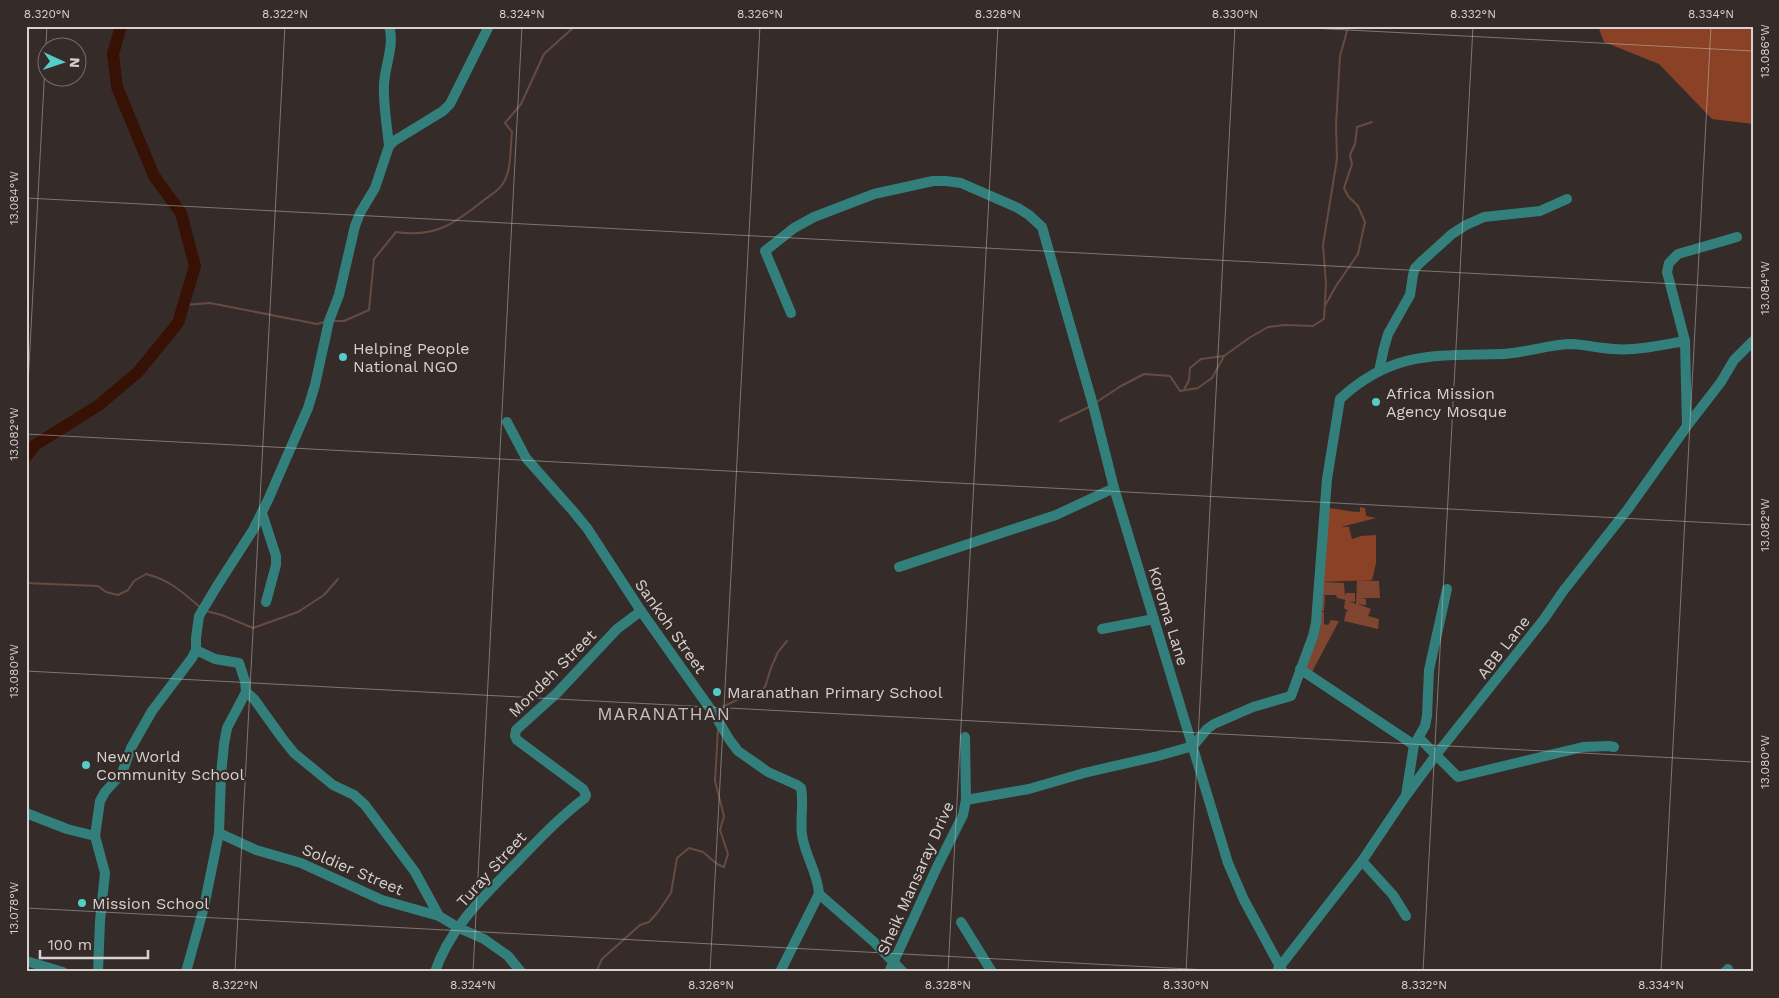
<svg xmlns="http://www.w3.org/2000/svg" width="1779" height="998" viewBox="0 0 1779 998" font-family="'Work Sans',sans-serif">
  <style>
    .green { fill: #7f4530 }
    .forest { fill: #8a4126 }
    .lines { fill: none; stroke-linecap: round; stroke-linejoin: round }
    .stream { stroke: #674b41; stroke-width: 2 }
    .river { stroke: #371204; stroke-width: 12 }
    .minor { stroke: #327f7c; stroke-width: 10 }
    .ticks { fill: none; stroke: #d7d1cf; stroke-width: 1; stroke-opacity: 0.45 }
    .poi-dot { fill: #54cdc8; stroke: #352c29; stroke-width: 2 }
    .labels { text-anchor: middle; stroke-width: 4.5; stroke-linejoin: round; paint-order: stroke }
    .poi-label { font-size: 16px; fill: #d7d1cf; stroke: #352c29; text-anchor: start }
    .street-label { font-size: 16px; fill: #d7d1cf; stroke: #352c29 }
    .neighbourhood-label { font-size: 18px; letter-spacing: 1px; fill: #c8bcb8; stroke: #352c29 }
    .neatline { fill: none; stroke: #d7d1cf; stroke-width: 2 }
    .ticks-label { font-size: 12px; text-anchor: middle; fill: #d7d1cf }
  </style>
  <rect width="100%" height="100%" fill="#352c29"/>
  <g class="green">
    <path d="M1357,580L1379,581L1380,598H1362L1366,599V605L1358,604L1371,609L1368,616L1379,619L1378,629L1344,621L1346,612L1348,611L1344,608L1345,601L1346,600L1337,598L1336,595H1323L1325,596L1324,611H1319L1320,582L1344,583L1345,596L1346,593H1355V602L1349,601L1356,604Z"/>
    <path d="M1319,612H1324V624L1328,625L1331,620L1339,621L1312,672L1303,667Z"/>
  </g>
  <g class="forest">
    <path d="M1598,26H1753V124L1712,119L1659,64L1604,42Z"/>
    <path d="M1360,507L1365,508L1366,516L1376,518L1341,527H1349L1352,539L1361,536L1376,535V563L1372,580L1320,582L1326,508C1338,508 1348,512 1360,512Z"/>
  </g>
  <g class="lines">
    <g class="stream">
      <path d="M1326,304L1336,286L1358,254L1365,222L1358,206L1348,196L1344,188L1352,164L1350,155L1355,144L1357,127L1372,122"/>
      <path d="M184,305L210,303L317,324L324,322"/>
      <path d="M333,321H344L369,310L374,259L396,232C435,238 454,224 484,200C489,196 498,191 502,185C512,171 510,149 512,132L505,123L521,104L544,54L575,26"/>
      <path d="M1184,390L1189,380L1190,368L1201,359L1224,356"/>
      <path d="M1095,403L1121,386L1144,374L1170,376L1180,391L1198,388L1212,378L1224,356L1249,338L1268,327L1285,325L1313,326L1324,319L1326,284L1323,245L1337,159L1336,125L1340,56L1347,31"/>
      <path d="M1060,421L1089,407"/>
      <path d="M26,583L98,586L106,592L118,595L128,590L134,581L146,574C170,580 182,592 200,607"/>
      <path d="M206,611L222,615L253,628L298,612L324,595L338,579"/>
      <path d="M717,712L718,709L739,699L755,696L765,687L771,668L778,652L787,641"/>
      <path d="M596,972L602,959L640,925L649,922L658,912L671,893L677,858L689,848L703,852L717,864L724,867L728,854L720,830L724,816L715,781L718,729"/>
    </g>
    <path class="river" d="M26,457L35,445L99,405L138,372L178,323L195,266L181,213L154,176L117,87L113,54L121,26"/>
    <g class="minor">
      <path d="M389,26C395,45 385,65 384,84C383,104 387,125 389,146"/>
      <path d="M791,313L765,251L794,228L814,217L874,194L933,181H946L961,183L1018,208L1029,215L1042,227L1093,405L1114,488L1228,863L1244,900L1283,972"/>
      <path d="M1379,371L1384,348L1388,334L1410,295L1413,275L1415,268L1421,262L1452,234L1466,225L1484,217L1540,211L1567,199"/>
      <path d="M507,422L526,458L573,511L587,528L641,611L716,717L729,739L738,751L768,772L797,785L801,788C804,803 800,819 802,835C805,856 818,873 819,894"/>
      <path d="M1687,426L1685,341L1667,272L1669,263L1678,254L1737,237"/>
      <path d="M262,513L276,556V565L266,602"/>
      <path d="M899,567L1056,515L1114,488"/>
      <path d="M1102,629L1154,619"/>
      <path d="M196,650L215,659L239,663L245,681L246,692L254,699L282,738L294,753L333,785L354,795L365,805L415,872L439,916"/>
      <path d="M1300,669L1414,745"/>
      <path d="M1419,738L1458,777L1583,747L1609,746L1614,747"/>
      <path d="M1406,795L1414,745L1425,726L1427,716L1429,670L1447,589"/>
      <path d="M966,800L1029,789L1084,773L1158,756L1193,746L1207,729L1214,724L1253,707L1291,696L1313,636L1316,623L1327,479L1340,399C1393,350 1436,356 1503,354C1526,353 1549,344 1572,344C1586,345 1599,348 1613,349C1637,351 1662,345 1685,341"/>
      <path d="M26,813L67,829L95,836"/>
      <path d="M219,833L256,850L301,863L382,900L439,916L459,928L484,939L508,956L521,972"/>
      <path d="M1362,861L1393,895L1406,916"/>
      <path d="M819,894L874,942L903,972"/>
      <path d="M961,922L992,972"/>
      <path d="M26,961L63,972"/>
      <path d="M1278,969L1362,861L1405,797L1436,755L1544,619L1564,590L1628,509L1687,426L1721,382L1734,360L1753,341"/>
      <path d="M98,972L100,921L105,873L95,836L100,801L105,792L122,773L131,748L152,711L192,658L196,650V638L199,616L217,586L253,530L268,500L308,408L315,385L329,321L339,295L355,226L360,213L375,188L389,146L394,141L443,111L450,104L489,26"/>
      <path d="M186,972L204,907L219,833L221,775L224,744L227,728L246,692"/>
      <path d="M435,972C449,928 487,893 518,861C539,839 560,817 585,798L586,795L583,789L517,740L515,736L516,730L557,693L617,629L641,611"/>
      <path d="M780,972L819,894"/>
      <path d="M889,972L937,867L963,815L966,800L965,737"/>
      <path d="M1725,972L1728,969L1729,972"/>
    </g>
  </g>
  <path class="ticks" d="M1272,26L1753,51M26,198L1753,288M26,423L47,26M26,434L1753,525M26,671L1753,762M26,908L1246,972M235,972L285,26M473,972L522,26M710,972L760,26M948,972L998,26M1186,972L1235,26M1423,972L1473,26M1661,972L1711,26"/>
  <g class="poi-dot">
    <circle cx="343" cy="357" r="5"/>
    <circle cx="1376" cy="402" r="5"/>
    <circle cx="717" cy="692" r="5"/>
    <circle cx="86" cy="765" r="5"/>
    <circle cx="82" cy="903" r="5"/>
  </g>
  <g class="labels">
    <g class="poi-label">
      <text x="353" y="354">Helping People<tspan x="353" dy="18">National NGO</tspan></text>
      <text x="1386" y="399">Africa Mission<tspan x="1386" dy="18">Agency Mosque</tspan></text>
      <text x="727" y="698">Maranathan Primary School</text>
      <text x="96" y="762">New World<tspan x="96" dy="18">Community School</tspan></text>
      <text x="92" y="909">Mission School</text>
    </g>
    <g class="street-label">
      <text transform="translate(1169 616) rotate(73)" y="6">Koroma Lane</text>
      <text transform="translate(671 626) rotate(55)" y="6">Sankoh Street</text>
      <text transform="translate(1503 647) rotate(-52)" y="6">ABB Lane</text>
      <text transform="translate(552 673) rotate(-45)" y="6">Mondeh Street</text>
      <text transform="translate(353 869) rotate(23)" y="6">Soldier Street</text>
      <text transform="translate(491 869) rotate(-48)" y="6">Turay Street</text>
      <text transform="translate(915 878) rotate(-66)" y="6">Sheik Mansaray Drive</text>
    </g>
    <g class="neighbourhood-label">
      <text x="664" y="720">MARANATHAN</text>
    </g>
  </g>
  <rect width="1779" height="998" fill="none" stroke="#352c29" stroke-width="55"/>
  <g transform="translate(62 62) rotate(93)"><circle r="24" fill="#352c29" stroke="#766e6b"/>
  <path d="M0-4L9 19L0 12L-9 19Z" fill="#54cdc8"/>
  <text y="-8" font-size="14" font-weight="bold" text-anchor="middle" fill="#d7d1cf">N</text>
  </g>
  <path d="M40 950v8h108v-8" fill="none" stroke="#d7d1cf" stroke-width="2.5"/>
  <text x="48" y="950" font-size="15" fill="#d7d1cf" stroke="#352c29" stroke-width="4" paint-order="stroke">100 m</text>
  <rect x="28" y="28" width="1724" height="942" class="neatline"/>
  <g class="ticks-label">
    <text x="47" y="18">8.320°N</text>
    <text x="285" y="18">8.322°N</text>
    <text x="522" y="18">8.324°N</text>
    <text x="760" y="18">8.326°N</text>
    <text x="998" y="18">8.328°N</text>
    <text x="1235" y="18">8.330°N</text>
    <text x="1473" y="18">8.332°N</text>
    <text x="1711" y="18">8.334°N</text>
    <text transform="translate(1765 51) rotate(-90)" y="4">13.086°W</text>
    <text transform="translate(14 198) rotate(-90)" y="4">13.084°W</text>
    <text transform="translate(1765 288) rotate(-90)" y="4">13.084°W</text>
    <text transform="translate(14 434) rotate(-90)" y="4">13.082°W</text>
    <text transform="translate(1765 525) rotate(-90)" y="4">13.082°W</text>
    <text transform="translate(14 671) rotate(-90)" y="4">13.080°W</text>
    <text transform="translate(1765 762) rotate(-90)" y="4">13.080°W</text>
    <text transform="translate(14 908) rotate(-90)" y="4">13.078°W</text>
    <text x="235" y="989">8.322°N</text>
    <text x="473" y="989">8.324°N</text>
    <text x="711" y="989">8.326°N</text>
    <text x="948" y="989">8.328°N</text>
    <text x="1186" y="989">8.330°N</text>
    <text x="1424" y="989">8.332°N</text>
    <text x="1661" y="989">8.334°N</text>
  </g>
</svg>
